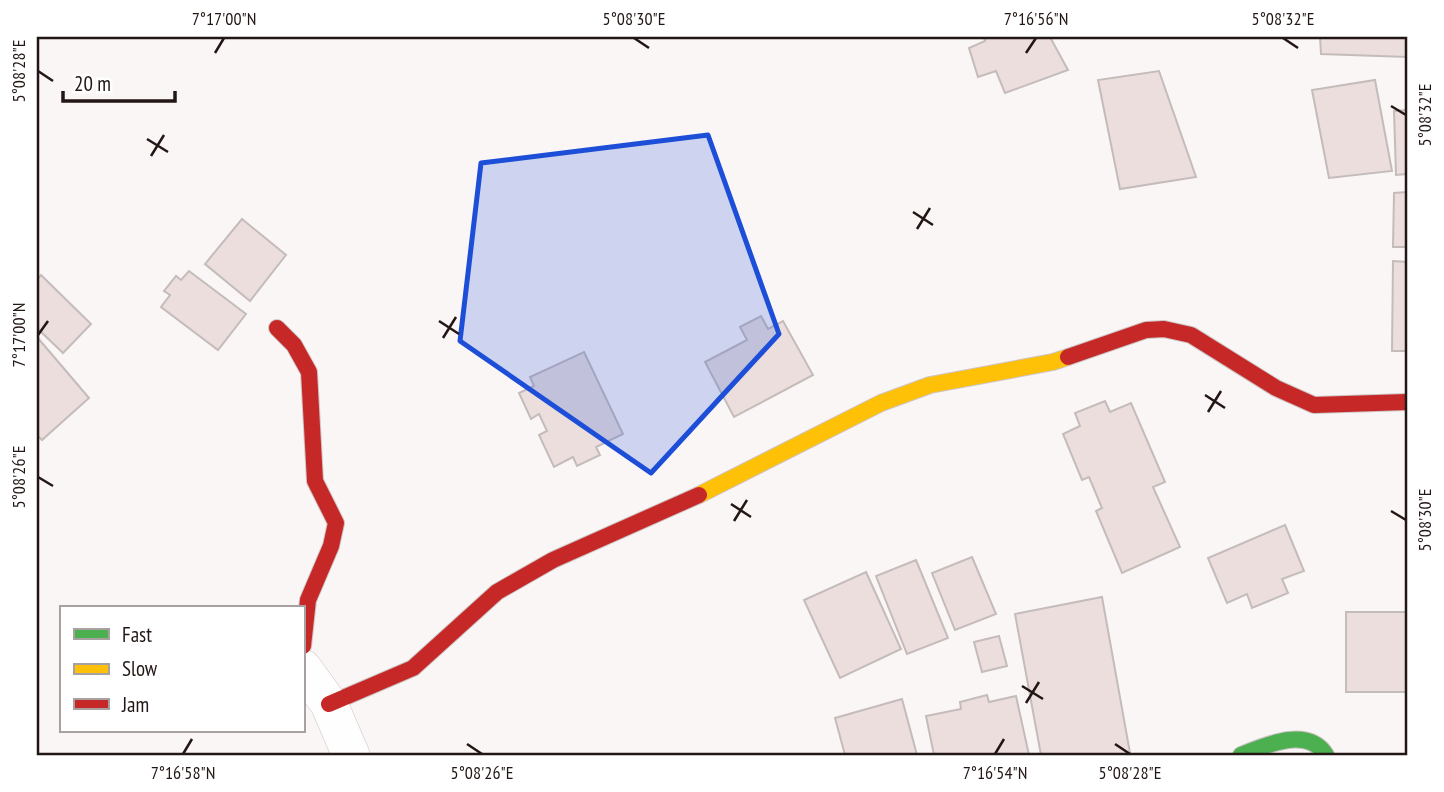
<svg xmlns="http://www.w3.org/2000/svg" width="1444" height="792" viewBox="0 0 1444 792" font-family="'PT Sans Narrow',sans-serif">
  <style>
    .building { fill: #ecdedd; stroke: #c4bcbb; stroke-width: 2 }
    .lines { fill: none; stroke-linecap: round; stroke-linejoin: round }
    .street-casing { stroke: #ccc4c3; stroke-width: 38 }
    .fast-casing { stroke: #ccc4c3; stroke-width: 18 }
    .slow-casing { stroke: #ccc4c3; stroke-width: 18 }
    .jam-casing { stroke: #ccc4c3; stroke-width: 18 }
    .street { stroke: #fefefe; stroke-width: 37 }
    .fast { stroke: #4caf50; stroke-width: 16 }
    .slow { stroke: #ffc107; stroke-width: 16 }
    .jam { stroke: #c62828; stroke-width: 16 }
    .marked { fill: #1d4ed8; fill-opacity: 0.2; stroke: #1d4ed8; stroke-width: 5; stroke-linejoin: round }
    .ticks { fill: none; stroke: #231715; stroke-width: 2.5 }
    .neatline { fill: none; stroke: #231715; stroke-width: 2.5 }
    .ticks-label { font-size: 18px; text-anchor: middle; fill: #231715 }
  </style>
  <rect width="100%" height="100%" fill="#fbf6f6"/>
  <g class="building">
    <path d="M984,37H1050L1068,70L1005,93L996,71L978,77L969,48L985,41Z"/>
    <path d="M1320,37H1407V57L1321,54Z"/>
    <path d="M1159,71L1196,177L1120,189L1098,80Z"/>
    <path d="M1375,80L1392,171L1329,178L1312,90Z"/>
    <path d="M1407,110V174L1396,175L1394,111Z"/>
    <path d="M1407,192V247H1393L1394,193Z"/>
    <path d="M242,219L286,255L250,301L205,264Z"/>
    <path d="M1393,261L1407,262V351H1392Z"/>
    <path d="M189,271L246,314L218,350L161,307L170,295L164,291L176,276L181,280Z"/>
    <path d="M41,275L91,324L63,353L37,328V280Z"/>
    <path d="M761,316L768,329L783,321L813,375L734,417L705,362L747,340L740,327Z"/>
    <path d="M37,337L89,398L42,440L37,435Z"/>
    <path d="M584,352L623,434L596,447L600,455L577,466L573,457L554,467L539,435L547,431L539,414L531,419L519,393L534,386L530,377Z"/>
    <path d="M1105,401L1110,412L1131,403L1165,482L1153,487L1180,547L1122,573L1096,511L1102,508L1089,477L1082,480L1063,434L1080,426L1075,413Z"/>
    <path d="M1285,525L1304,571L1282,579L1288,593L1252,608L1247,594L1227,603L1208,558Z"/>
    <path d="M972,557L996,614L955,630L932,573Z"/>
    <path d="M916,560L948,638L907,654L876,576Z"/>
    <path d="M866,572L901,649L840,678L804,600Z"/>
    <path d="M1102,597L1130,753L1117,755H1041L1015,614Z"/>
    <rect x="1346" y="612" width="61" height="80"/>
    <path d="M999,636L1007,666L982,672L974,642Z"/>
    <path d="M987,695L989,702L1016,696L1029,755H934L926,716L961,709L960,702Z"/>
    <path d="M902,699L917,755H845L835,718Z"/>
  </g>
  <g class="lines">
    <defs>
      <path id="street" d="M303,668L329,704L351,755"/>
      <path id="fast" d="M1241,755C1266,745 1308,726 1326,755"/>
      <path id="slow" d="M699,495L881,403L930,385L1053,362L1068,357"/>
      <g id="jam">
        <path d="M277,328L294,345L309,372L315,481L336,523L331,546L308,600L303,646"/>
        <path d="M1068,357L1146,330L1164,329L1191,335L1276,388L1314,405L1407,402"/>
        <path d="M329,704L413,668L497,592L553,560L699,495"/>
      </g>
    </defs>
    <use href="#street" class="street-casing"/>
    <use href="#fast" class="fast-casing"/>
    <use href="#slow" class="slow-casing"/>
    <use href="#jam" class="jam-casing"/>
    <use href="#street" class="street"/>
    <use href="#fast" class="fast"/>
    <use href="#slow" class="slow"/>
    <use href="#jam" class="jam"/>
  </g>
  <path class="marked" d="M708,135L779,334L651,473L460,341L481,163Z"/>
  <path class="ticks" d="M634,38L649,48M1283,38L1298,48M215,53L224,38M1026,53L1036,38M38,71L53,81M1391,106L1406,115M147,139L168,152M151,156L164,135M913,212L933,225M917,229L930,208M439,321L459,334M38,335L48,321M443,338L456,317M1205,395L1225,408M1208,412L1221,391M38,477L53,486M731,504L751,517M1391,511L1406,520M734,521L747,500M1022,686L1043,699M1026,703L1039,682M467,744L482,754M1115,744L1130,754M183,754L192,739M995,754L1004,739"/>
  <rect width="1444" height="792" fill="none" stroke="#ffffff" stroke-width="77"/>
  <rect x="60" y="606" width="245" height="126" fill="#ffffff" stroke="#a7a2a1" stroke-width="2"/>
  <rect x="74" y="629" width="35" height="10" fill="#4caf50" stroke="#a7a2a1" stroke-width="2"/>
  <text x="122" y="642" font-size="21" fill="#231715">Fast</text>
  <rect x="74" y="664" width="35" height="10" fill="#ffc107" stroke="#a7a2a1" stroke-width="2"/>
  <text x="122" y="676" font-size="21" fill="#231715">Slow</text>
  <rect x="74" y="699" width="35" height="10" fill="#c62828" stroke="#a7a2a1" stroke-width="2"/>
  <text x="122" y="712" font-size="21" fill="#231715">Jam</text>
  <path d="M63 91v10h112v-10" fill="none" stroke="#231715" stroke-width="3.5"/>
  <text x="74" y="91" font-size="21" fill="#231715" stroke="#ffffff" stroke-width="5" paint-order="stroke">20 m</text>
  <rect x="38" y="38" width="1368" height="716" class="neatline"/>
  <g class="ticks-label">
    <text x="224" y="25">7°17'00"N</text>
    <text x="634" y="25">5°08'30"E</text>
    <text x="1036" y="25">7°16'56"N</text>
    <text x="1283" y="25">5°08'32"E</text>
    <text transform="translate(19 71) rotate(-90)" y="6">5°08'28"E</text>
    <text transform="translate(1425 115) rotate(-90)" y="6">5°08'32"E</text>
    <text transform="translate(19 335) rotate(-90)" y="6">7°17'00"N</text>
    <text transform="translate(19 477) rotate(-90)" y="6">5°08'26"E</text>
    <text transform="translate(1425 520) rotate(-90)" y="6">5°08'30"E</text>
    <text x="183" y="779">7°16'58"N</text>
    <text x="482" y="779">5°08'26"E</text>
    <text x="995" y="779">7°16'54"N</text>
    <text x="1130" y="779">5°08'28"E</text>
  </g>
</svg>
